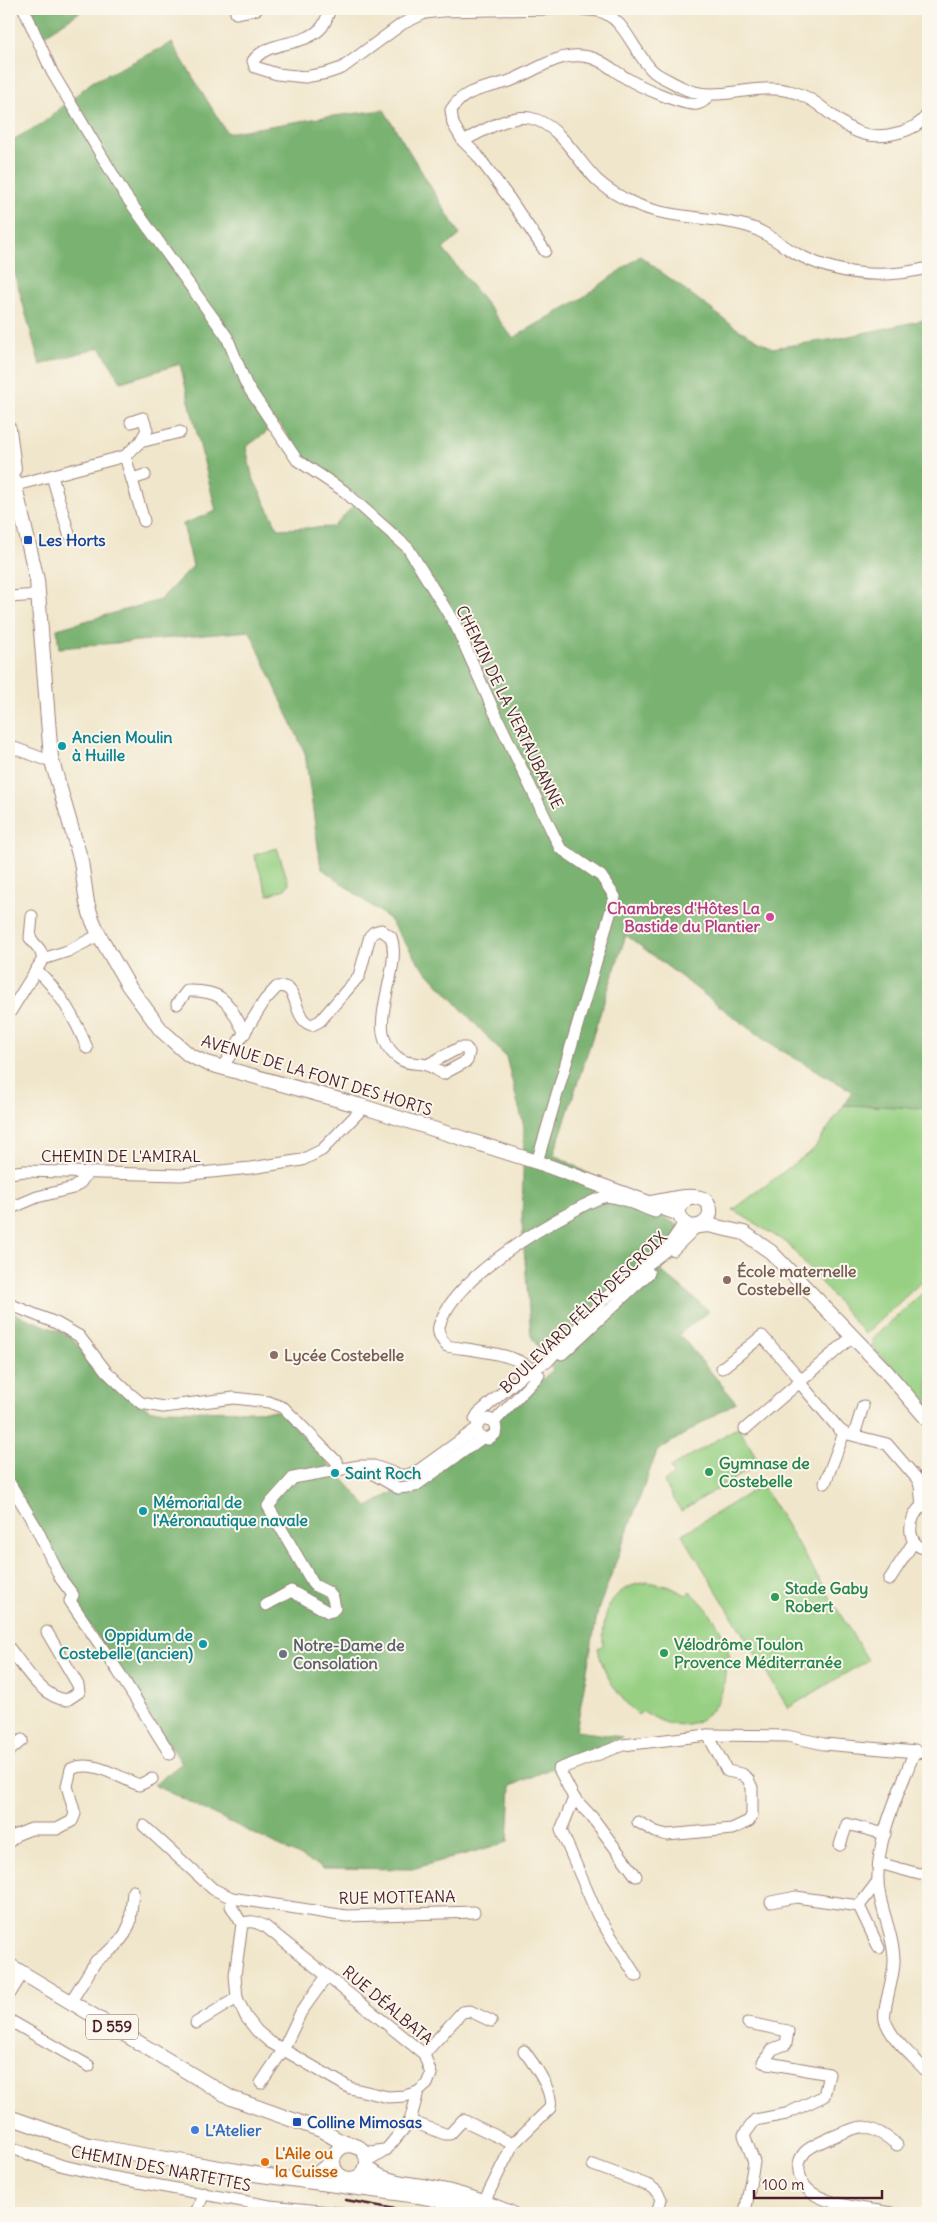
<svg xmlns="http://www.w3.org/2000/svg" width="937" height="2222" viewBox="0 0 937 2222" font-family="Delius,sans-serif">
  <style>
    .green { fill: #97d083; stroke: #707857 }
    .forest { fill: #79b271; stroke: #62684e; fill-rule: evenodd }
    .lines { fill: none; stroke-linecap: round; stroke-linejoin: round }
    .minor-casing { stroke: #9d827b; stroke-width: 13 }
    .major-casing { stroke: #9d827b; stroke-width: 16 }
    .minor { stroke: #fff; stroke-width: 11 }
    .major { stroke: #fff; stroke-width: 14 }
    .rail { stroke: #4a1f2b; stroke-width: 2.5 }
    .transit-dot { fill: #1a4fb4; stroke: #fbf7ec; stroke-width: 2 }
    .culture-dot { fill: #0f9aa8; stroke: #fbf7ec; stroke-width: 2 }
    .hotel-dot { fill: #d1479c; stroke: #fbf7ec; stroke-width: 2 }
    .education-dot { fill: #8d6e63; stroke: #fbf7ec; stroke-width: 2 }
    .leisure-dot { fill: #2e9e5b; stroke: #fbf7ec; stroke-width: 2 }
    .worship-dot { fill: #6b7280; stroke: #fbf7ec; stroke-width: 2 }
    .shop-dot { fill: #3f7fe0; stroke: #fbf7ec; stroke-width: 2 }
    .food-dot { fill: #e8710a; stroke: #fbf7ec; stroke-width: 2 }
    .labels { text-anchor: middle; stroke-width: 4; stroke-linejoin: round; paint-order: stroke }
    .shield { fill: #fbf7ec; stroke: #7f6065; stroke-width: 1 }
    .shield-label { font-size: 15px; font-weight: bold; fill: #4a1f2b }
    .transit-label { font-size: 16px; font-weight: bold; fill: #164399; stroke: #fbf7ec; text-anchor: start }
    .street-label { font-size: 16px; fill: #4a1f2b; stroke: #fbf7ec }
    .culture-label { font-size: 16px; font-weight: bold; fill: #0d838f; stroke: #fbf7ec; text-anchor: start }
    .hotel-label { font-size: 16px; font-weight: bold; fill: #b23c85; stroke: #fbf7ec; text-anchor: end }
    .education-label { font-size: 16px; font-weight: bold; fill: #785e54; stroke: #fbf7ec; text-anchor: start }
    .leisure-label { font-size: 16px; font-weight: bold; fill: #27864d; stroke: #fbf7ec; text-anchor: start }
    .worship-label { font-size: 16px; font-weight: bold; fill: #5b616d; stroke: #fbf7ec; text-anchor: start }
    .shop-label { font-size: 16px; font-weight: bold; fill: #366cbe; stroke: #fbf7ec; text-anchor: start }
    .food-label { font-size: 16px; font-weight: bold; fill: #c56008; stroke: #fbf7ec; text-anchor: start }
  </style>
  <rect width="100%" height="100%" fill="#fbf7ec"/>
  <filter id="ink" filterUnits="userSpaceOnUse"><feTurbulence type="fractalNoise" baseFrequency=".02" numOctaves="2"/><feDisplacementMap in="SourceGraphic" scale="10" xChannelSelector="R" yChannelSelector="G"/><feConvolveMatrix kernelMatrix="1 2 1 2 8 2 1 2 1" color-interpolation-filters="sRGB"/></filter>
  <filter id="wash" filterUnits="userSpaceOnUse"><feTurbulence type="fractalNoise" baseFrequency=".0096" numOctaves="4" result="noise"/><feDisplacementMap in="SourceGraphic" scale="20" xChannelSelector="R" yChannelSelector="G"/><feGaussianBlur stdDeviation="1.12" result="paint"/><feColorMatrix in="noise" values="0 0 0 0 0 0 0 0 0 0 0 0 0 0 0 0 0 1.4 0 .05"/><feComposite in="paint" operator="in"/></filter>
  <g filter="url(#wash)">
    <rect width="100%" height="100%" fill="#f0e6cb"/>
    <g class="green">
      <path d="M277,848L289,884L285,889L268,895L254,855Z"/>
      <path d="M844,1105L928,1108V1276L865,1334L787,1243L733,1210L814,1149Z"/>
      <path d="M928,1288V1409L914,1391L871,1346L874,1337Z"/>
      <path d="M738,1427L760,1463L681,1511L664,1482L674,1475L670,1468Z"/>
      <path d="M762,1485L868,1660L788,1708L682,1534Z"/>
      <path d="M648,1582L670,1587L686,1595L690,1591C711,1610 724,1631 730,1658L725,1661C728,1696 709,1733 667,1723C659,1721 650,1715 643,1711L638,1715C618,1696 603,1675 598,1648L603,1645C603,1611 609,1587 648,1582Z"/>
    </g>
    <g class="forest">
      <path d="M27,9H84L39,39Z"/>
      <path d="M172,43L227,133L325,117L384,110L460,235L443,249L513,338L582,298L640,256L736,328L772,348L836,339L928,319V1108L844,1105L852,1091L767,1042L626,935L554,1154L679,1226L701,1233L693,1237L660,1270L709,1311L679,1334L736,1402L657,1451L598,1610L576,1731L622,1737L511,1786L508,1842L412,1869L324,1868L154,1785L182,1763L87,1621L9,1483V1311L68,1335L120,1390L150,1410L280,1411L368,1507L419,1477L486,1429L553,1370L531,1336L522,1224L524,1127L506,1057L419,963L388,918L321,868L305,753L250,631L59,648L57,629L160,600L193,566L183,524L216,511L180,364L121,382L100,347L40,365L9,253V142L43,123L92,82ZM279,423L301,455L328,478L362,497L333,527L278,529L252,476L246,447Z"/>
    </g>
  </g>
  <g filter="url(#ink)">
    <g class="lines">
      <defs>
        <g id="minor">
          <path d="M24,9L52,72L125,195L227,337L246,384L297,460L344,491L408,548L456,626L493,709L560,848L601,876L615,897L537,1162"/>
          <path d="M330,9C328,14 326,22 322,27C304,48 268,39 253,61L255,67L277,74L305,77L327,73L342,68L402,24L425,13L442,11L549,9"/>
          <path d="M580,9C586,10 593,10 599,11C626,18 634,55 654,72C662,78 673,82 681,87C716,105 751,82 789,91C832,100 844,148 897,133C910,130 921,125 928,113"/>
          <path d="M236,13L257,9"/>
          <path d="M463,141C481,132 510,114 530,118C560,124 577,161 598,181C605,187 615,194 623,198C662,220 706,215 747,226C766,231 780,245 797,254C839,276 883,279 928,268"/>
          <path d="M545,251L509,198L477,155L463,141L453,124L451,110C464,89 484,89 507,82C531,74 555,53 582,56C599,57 611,69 626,78C639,86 683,106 697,104C703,103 706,100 709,95"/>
          <path d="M140,442L180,432"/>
          <path d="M125,456L144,521"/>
          <path d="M52,476L69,534"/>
          <path d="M132,479L145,475"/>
          <path d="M16,485L125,456L140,442L147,430L143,418L131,422"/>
          <path d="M9,597L39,595"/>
          <path d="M9,746L44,759L51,758"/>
          <path d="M32,916L30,938L40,950L43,959"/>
          <path d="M36,970C58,988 77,1022 87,1048"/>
          <path d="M177,1004L187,991C225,990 227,1002 245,1033"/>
          <path d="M10,1012L43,959L68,951L99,935"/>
          <path d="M222,1068L265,1000L277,987C301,982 291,1020 312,1025L320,1021L359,976L370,936L374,932L381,930L391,937C404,973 359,1032 400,1059C409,1065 416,1062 426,1065C432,1066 438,1071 443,1074L467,1061L469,1052L466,1048H459L427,1065"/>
          <path d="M9,1173L24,1171L181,1175L251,1168L302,1160L322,1150L359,1112L361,1106"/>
          <path d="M9,1209L37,1197L73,1188L81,1182L87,1173"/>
          <path d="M673,1250L696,1227"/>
          <path d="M9,1304L56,1323L79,1336L106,1371L129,1393L141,1403L163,1407L234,1398L269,1402L284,1408L336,1461L340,1469"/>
          <path d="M562,1354L649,1273"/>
          <path d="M722,1368L762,1336L802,1381"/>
          <path d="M535,1379C534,1353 466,1350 447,1346C442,1340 437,1334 439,1326C453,1280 536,1230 577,1209C585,1205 595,1199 604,1197C616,1194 643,1208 655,1212"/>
          <path d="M800,1383L839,1429L844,1433L887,1444L918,1480L920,1486L922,1506"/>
          <path d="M494,1422L539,1375"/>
          <path d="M478,1423L475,1419L478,1414L526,1372L547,1362L604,1299L665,1251L680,1229L683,1222"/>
          <path d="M745,1429L852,1337"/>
          <path d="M854,1435L863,1406"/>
          <path d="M365,1469L398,1488L415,1486L482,1438"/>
          <path d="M9,1482L36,1527L61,1579L73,1595L70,1601L118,1671L170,1754"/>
          <path d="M825,1483L844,1433"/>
          <path d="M922,1506C907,1517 905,1547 928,1549"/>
          <path d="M889,1580L913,1543"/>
          <path d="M266,1605L291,1591L328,1612L332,1611L335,1608L333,1598L328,1592L314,1585L268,1506L293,1478L359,1466H374L399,1475H408L419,1470L476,1429L480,1421L489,1419C495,1422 497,1427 495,1434L488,1439L479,1436L476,1429"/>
          <path d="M9,1648C24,1666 41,1698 67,1700L79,1692L78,1685L47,1632"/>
          <path d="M915,1750C900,1791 876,1837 878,1882C879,1908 894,1934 894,1960C895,1976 882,2009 885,2020C892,2041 914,2057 928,2073"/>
          <path d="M9,1751L22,1740"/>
          <path d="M574,1798L592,1817L636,1876"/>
          <path d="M638,1822L656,1832L667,1835L732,1829L749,1821L752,1815V1788L748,1779L742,1774L727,1771L708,1735"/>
          <path d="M144,1826L213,1889L232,1898L346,1916L474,1912"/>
          <path d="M9,1842L16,1835L31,1829H57L72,1821L75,1814L67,1786L71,1769C94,1759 117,1777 139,1785L152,1779"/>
          <path d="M840,1845L847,1824L885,1834"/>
          <path d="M879,1863L919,1874L928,1873"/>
          <path d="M232,1898L231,1906L242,1924L235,1975L237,1998L246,2017L257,2031L270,2042L350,2088L388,2097L405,2096L418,2092"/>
          <path d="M771,1902L796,1897L859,1906L878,1881"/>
          <path d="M859,1906L879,1948"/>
          <path d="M242,1924C251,1919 258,1923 266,1927L424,2054L431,2074L427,2084L418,2092L410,2121L386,2150L367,2162"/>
          <path d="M636,1976L598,1916L561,1830L574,1798L559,1769L623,1745L708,1735L787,1736L824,1744L928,1753"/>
          <path d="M9,1995L22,1974"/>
          <path d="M70,2003L96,1961L116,1946L125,1934L130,1923L133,1891"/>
          <path d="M9,2020L89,2066"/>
          <path d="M196,2023L237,1998"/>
          <path d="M424,2054L462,2012L470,2011L491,2021"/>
          <path d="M261,2083L283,2050L301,2012L327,1976"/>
          <path d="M410,2121L445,2134H450L463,2120L513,2144"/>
          <path d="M9,2147L60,2165L111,2177L270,2206L340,2213"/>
          <path d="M364,2153L384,2150"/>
          <path d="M593,2165L650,2186L657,2192L661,2199L657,2213"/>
          <path d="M484,2202L513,2144L550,2108C554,2091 534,2064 524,2051"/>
          <path d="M196,2213L204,2193"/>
          <path d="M745,2213L754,2162L744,2135L755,2120L786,2114L824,2096L829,2074L763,2062L773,2049L786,2044L788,2031L748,2023"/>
          <path d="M891,2213C869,2209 833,2206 814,2194C800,2186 793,2165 805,2152C811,2145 855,2126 864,2127C878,2130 887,2136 897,2145"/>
        </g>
        <g id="major">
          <path d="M9,429L14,469"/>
          <path d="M9,461L37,580L51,758L81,861L87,903L92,919L99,935L128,985L161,1030L189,1055L206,1063L361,1106L537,1162L679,1214"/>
          <path d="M688,1197L679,1207V1214L683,1222L691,1227L708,1225L744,1233L771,1252L885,1370L928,1420"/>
          <path d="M651,1203C666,1201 706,1187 710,1209C711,1216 707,1222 701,1225"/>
          <path d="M9,1965L231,2098L321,2130L338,2140L356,2147"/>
          <path d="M9,2117L89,2145L131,2153L261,2175L418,2196"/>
          <circle cx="350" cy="2162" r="17"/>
          <path d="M366,2167C386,2184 408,2183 433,2188C460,2193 486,2202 511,2213"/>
          <path d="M359,2177L381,2187"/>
          <path d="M301,2179L318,2173L333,2161"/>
          <path d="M409,2194L447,2202L484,2213"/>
        </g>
      </defs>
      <use href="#minor" class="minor-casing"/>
      <use href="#major" class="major-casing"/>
      <use href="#minor" class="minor"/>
      <use href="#major" class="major"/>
      <path class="rail" d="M346,2200L417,2213"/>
    </g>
  </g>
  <g class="transit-dot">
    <rect x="23" y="535" width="10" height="10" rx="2.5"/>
    <rect x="292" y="2117" width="10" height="10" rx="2.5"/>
  </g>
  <g class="culture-dot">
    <circle cx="62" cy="746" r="5"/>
    <circle cx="335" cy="1473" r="5"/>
    <circle cx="143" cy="1511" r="5"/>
    <circle cx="203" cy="1644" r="5"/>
  </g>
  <circle class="hotel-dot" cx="770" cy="917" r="5"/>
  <g class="education-dot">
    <circle cx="727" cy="1280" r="5"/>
    <circle cx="274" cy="1355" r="5"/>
  </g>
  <g class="leisure-dot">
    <circle cx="709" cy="1472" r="5"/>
    <circle cx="775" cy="1597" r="5"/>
    <circle cx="664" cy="1653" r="5"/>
  </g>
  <circle class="worship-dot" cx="283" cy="1654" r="5"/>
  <circle class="shop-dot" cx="195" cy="2130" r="5"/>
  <circle class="food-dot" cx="265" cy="2162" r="5"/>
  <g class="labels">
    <rect class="shield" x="86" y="2014.5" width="52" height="25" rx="4"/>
    <g class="shield-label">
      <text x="112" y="2032">D 559</text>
    </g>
    <g class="transit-label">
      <text x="38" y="546">Les Horts</text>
      <text x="307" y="2128">Colline Mimosas</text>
    </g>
    <g class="street-label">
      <text transform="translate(510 707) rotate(64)" y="6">CHEMIN DE LA VERTAUBANNE</text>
      <text transform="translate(317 1075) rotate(17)" y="6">AVENUE DE LA FONT DES HORTS</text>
      <text x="121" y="1162">CHEMIN DE L'AMIRAL</text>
      <text transform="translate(583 1312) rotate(-44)" y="6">BOULEVARD FÉLIX DESCROIX</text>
      <text transform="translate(397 1897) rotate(-1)" y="6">RUE MOTTEANA</text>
      <text transform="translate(388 2005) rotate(40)" y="6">RUE DÉALBATA</text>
      <text transform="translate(161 2168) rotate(11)" y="6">CHEMIN DES NARTETTES</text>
    </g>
    <g class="culture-label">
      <text x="72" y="743">Ancien Moulin<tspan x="72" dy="18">à Huille</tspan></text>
      <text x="345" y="1479">Saint Roch</text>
      <text x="153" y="1508">Mémorial de<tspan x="153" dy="18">l'Aéronautique navale</tspan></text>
      <text x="193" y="1641" text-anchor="end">Oppidum de<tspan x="193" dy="18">Costebelle (ancien)</tspan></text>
    </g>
    <g class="hotel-label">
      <text x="760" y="914">Chambres d'Hôtes La<tspan x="760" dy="18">Bastide du Plantier</tspan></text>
    </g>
    <g class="education-label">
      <text x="737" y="1277">École maternelle<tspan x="737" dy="18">Costebelle</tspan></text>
      <text x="284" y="1361">Lycée Costebelle</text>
    </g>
    <g class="leisure-label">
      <text x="719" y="1469">Gymnase de<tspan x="719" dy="18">Costebelle</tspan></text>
      <text x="785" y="1594">Stade Gaby<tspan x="785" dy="18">Robert</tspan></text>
      <text x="674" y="1650">Vélodrôme Toulon<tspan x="674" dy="18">Provence Méditerranée</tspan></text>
    </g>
    <g class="worship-label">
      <text x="293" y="1651">Notre-Dame de<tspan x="293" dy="18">Consolation</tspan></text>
    </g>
    <g class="shop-label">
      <text x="205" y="2136">L’Atelier</text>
    </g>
    <g class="food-label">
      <text x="275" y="2159">L'Aile ou<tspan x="275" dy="18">la Cuisse</tspan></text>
    </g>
  </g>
  <rect width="937" height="2222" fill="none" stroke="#fbf7ec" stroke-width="30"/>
  <path d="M754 2190v8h128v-8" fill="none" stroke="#4a1f2b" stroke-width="2.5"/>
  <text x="762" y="2190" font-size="15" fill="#4a1f2b" stroke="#fbf7ec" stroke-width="4" paint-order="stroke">100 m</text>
</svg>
